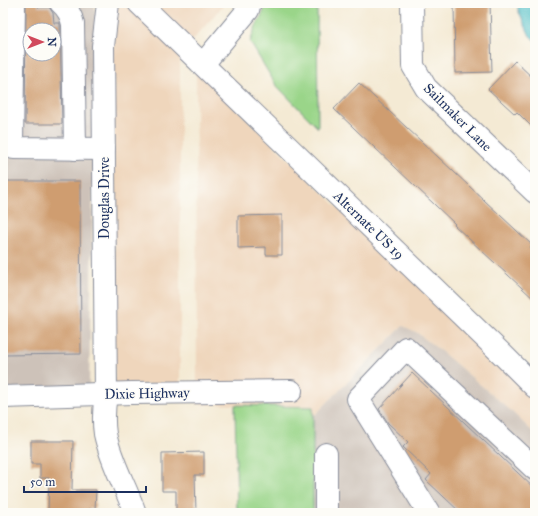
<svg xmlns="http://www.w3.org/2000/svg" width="538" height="516" viewBox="0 0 538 516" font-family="'IM FELL Great Primer',serif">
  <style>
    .built { fill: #efd6bc }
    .industrial { fill: #cdc2b9; fill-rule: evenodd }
    .green { fill: #9ad589; stroke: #5a8274 }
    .water { fill: #52c0c7; stroke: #367892 }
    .building { fill: #cf9d6f; fill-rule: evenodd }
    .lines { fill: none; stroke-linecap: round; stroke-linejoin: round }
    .minor-casing { stroke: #888c99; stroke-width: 24 }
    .major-casing { stroke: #888c99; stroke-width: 24 }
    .minor { stroke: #fff; stroke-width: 22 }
    .major { stroke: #fff; stroke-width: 22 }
    .labels { text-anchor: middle; stroke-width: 3; stroke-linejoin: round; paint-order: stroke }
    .street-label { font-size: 14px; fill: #1b2f5e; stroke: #fdfcf7 }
  </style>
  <rect width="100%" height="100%" fill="#fdfcf7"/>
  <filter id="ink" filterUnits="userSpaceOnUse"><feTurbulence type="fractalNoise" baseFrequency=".025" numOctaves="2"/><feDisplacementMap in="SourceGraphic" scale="8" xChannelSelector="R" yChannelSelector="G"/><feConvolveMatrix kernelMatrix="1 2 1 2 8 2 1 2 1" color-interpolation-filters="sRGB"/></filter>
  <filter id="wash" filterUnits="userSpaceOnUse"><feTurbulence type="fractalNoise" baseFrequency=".012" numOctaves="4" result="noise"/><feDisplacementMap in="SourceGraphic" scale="16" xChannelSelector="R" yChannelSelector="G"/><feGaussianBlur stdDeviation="0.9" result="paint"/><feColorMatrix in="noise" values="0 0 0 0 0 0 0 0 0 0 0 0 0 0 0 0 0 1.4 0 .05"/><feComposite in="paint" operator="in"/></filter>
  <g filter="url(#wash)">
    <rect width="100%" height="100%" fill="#f4ead4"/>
    <g class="built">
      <path d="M117,3H126L180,55V384L115,385L113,47Z"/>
      <path d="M152,3H225L192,41Z"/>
      <path d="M196,70L495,360L535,400V434L510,410L443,353L416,332L403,326L316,414H313L312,407L197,404Z"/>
    </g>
    <g class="industrial">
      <path d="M3,3H95L94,129L89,386L3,389ZM30,30H54V54H30Z"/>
      <path d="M403,326L416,332L443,353L510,410L535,434V513H312L313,414H316Z"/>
    </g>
    <g class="green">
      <path d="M268,3H317L318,128L276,85L250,42L255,28Z"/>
      <path d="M235,405L313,407V513H237Z"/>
    </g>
    <path class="water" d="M518,3H535V41L530,36L518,10Z"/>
    <g id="blocks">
      <g class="building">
        <path d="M26,3H38V7H49L53,13L54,23H60V24L62,124H25ZM30,30H54V54H30Z"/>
        <path d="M454,3H490L492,72L455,73Z"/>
        <path d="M515,61L535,80V130L517,112L515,114L488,89Z"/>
        <path d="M359,83L532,245L530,247L535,252V300L454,225L455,224L334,109Z"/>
        <path d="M3,181H80L81,354L3,355Z"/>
        <path d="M282,215V255H266V247L238,248V216Z"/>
        <path d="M412,373L535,489V513H461L426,480L431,474L403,447L408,442L388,423L379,409Z"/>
        <path d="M31,441H73L72,490H96L95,509H89V513H48L49,478H40V464H31Z"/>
        <path d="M204,452V475H195L196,513H176V491H162V453Z"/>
      </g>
    </g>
  </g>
  <g filter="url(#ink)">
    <use href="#blocks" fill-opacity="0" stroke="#888c99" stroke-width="1"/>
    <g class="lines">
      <defs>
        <g id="minor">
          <path d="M14,3L12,142L14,148L104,149"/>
          <path d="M61,3C68,9 71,15 73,24L75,149"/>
          <path d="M108,3L103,46L106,394C104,407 103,421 105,434C111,462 126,487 135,513"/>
          <path d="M412,3L413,66L426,88L535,192"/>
          <path d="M203,64L248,10L250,3"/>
          <path d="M3,397L132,393L291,391"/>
          <path d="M326,454V513"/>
          <path d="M429,513L358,399L406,348L535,469"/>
        </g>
        <path id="major" d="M139,3L502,354L535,387"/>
      </defs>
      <use href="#minor" class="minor-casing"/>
      <use href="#major" class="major-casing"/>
      <use href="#minor" class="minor"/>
      <use href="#major" class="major"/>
    </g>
  </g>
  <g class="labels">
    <g class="street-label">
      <text transform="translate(458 117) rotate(45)" y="5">Sailmaker Lane</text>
      <text transform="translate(104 198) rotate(-90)" y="5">Douglas Drive</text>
      <text transform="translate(369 225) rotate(44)" y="5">Alternate US 19</text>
      <text transform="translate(147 393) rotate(-1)" y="5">Dixie Highway</text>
    </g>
  </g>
  <rect width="538" height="516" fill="none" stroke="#fdfcf7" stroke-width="16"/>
  <g transform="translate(42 42) rotate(90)"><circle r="19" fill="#fdfcf7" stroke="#a3aaba"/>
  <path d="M0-3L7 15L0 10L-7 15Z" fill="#d1495b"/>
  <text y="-6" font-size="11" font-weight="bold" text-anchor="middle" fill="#1b2f5e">N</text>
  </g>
  <path d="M24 486v6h122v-6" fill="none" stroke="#1b2f5e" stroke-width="2"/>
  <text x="30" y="486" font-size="12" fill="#1b2f5e" stroke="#fdfcf7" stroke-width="3" paint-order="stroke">50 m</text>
</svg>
